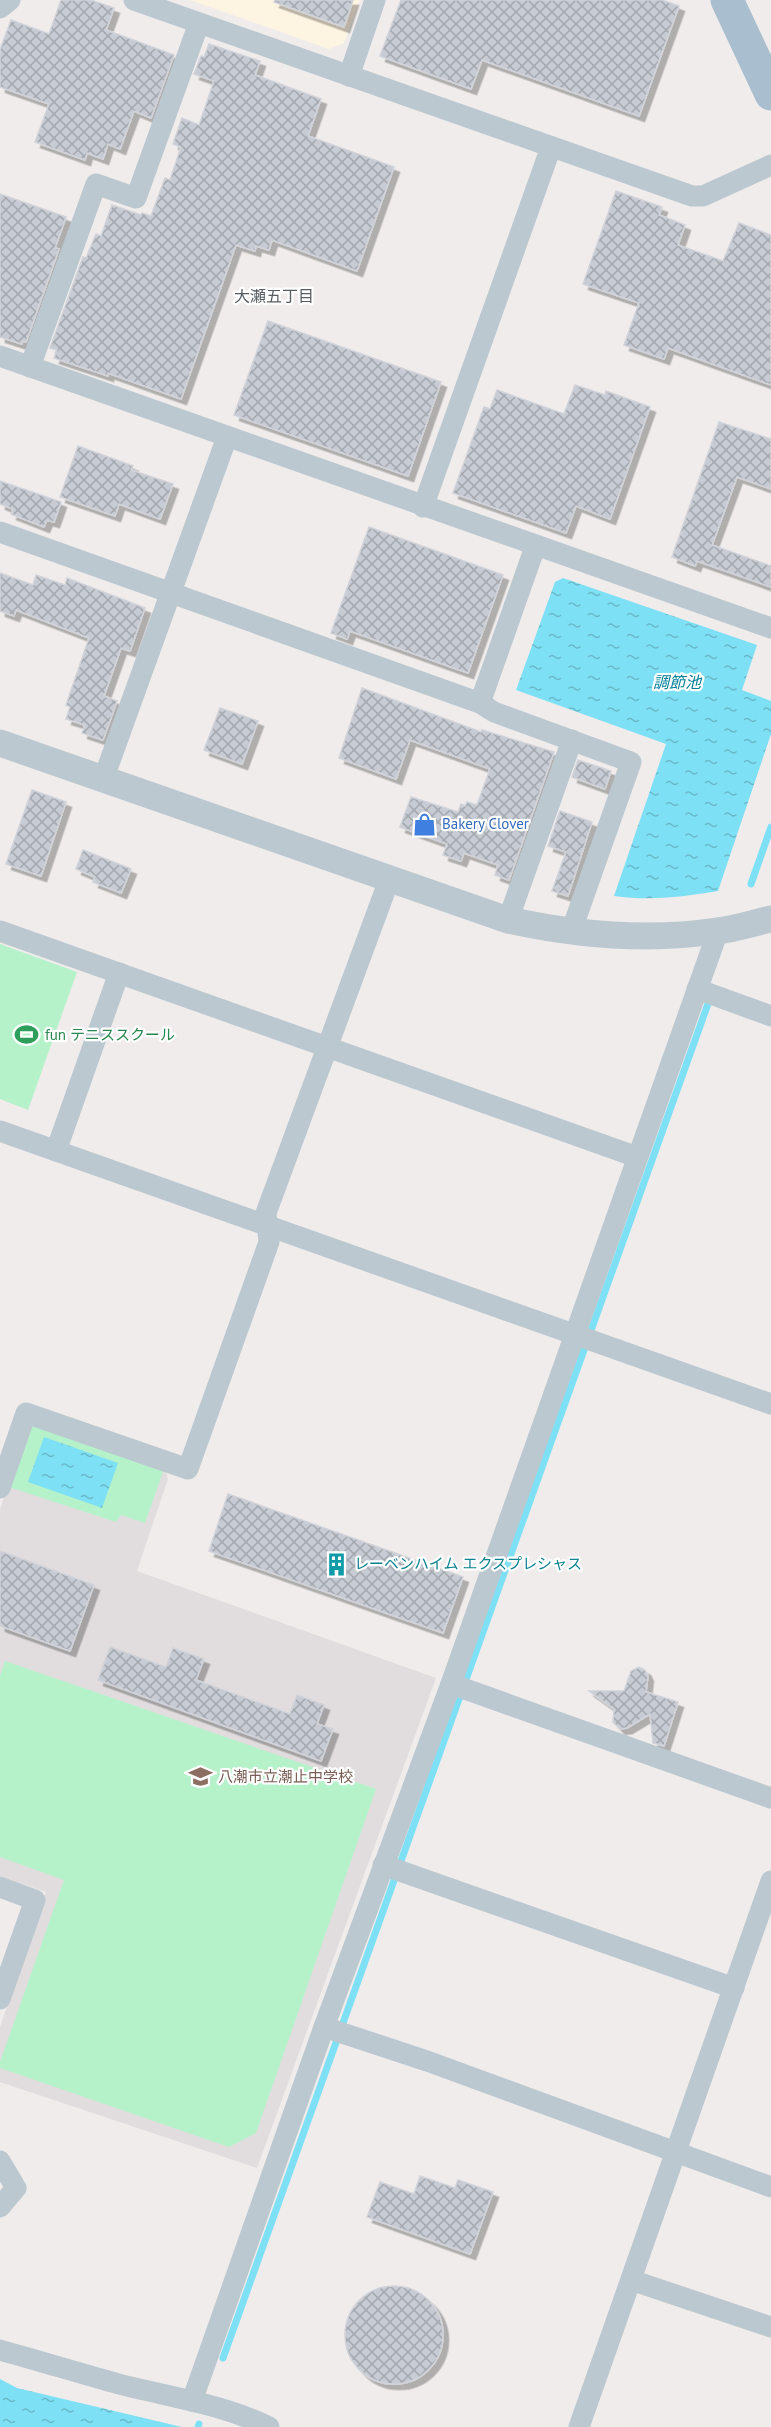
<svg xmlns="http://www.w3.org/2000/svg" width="771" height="2427" viewBox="0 0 771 2427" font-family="'PT Sans','Noto Sans JP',sans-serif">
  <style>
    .commercial { fill: #fdf4e2 }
    .education { fill: #e1ddde }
    .pitch { fill: #b5f2ca }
    .water { fill: url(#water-ripples) }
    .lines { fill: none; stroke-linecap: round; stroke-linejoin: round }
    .stream { stroke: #7ee0f4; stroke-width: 7 }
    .building { fill: url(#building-cross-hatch); stroke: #d0d3d9; stroke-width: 1.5; filter: url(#shadow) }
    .minor { stroke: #bbc8d0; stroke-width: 21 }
    .tertiary { stroke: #bbc8d0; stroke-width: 27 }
    .primary { stroke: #a9becf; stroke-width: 33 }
    .labels { text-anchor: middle; stroke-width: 4.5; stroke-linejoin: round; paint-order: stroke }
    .shop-label { font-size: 15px; fill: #366cbe; stroke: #fff; text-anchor: start }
    .leisure-label { font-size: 15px; fill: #27864d; stroke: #fff; text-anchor: start }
    .culture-label { font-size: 15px; fill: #0d838f; stroke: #fff; text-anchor: start }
    .education-label { font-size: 15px; fill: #785e54; stroke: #fff; text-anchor: start }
    .neighbourhood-label { font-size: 16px; fill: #585d62; stroke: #fff }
    .water-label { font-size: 16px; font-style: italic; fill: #038099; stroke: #fff }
  </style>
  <defs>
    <pattern id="water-ripples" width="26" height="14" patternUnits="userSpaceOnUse" patternTransform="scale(1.5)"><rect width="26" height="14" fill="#7ee0f4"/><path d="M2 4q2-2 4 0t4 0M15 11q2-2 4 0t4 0" fill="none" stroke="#69b8c9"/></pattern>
    <pattern id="building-cross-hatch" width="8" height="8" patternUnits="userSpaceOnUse" patternTransform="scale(1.5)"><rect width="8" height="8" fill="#c7cbd3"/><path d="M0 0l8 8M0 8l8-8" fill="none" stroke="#a3a7ae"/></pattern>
    <filter id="shadow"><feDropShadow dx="5.5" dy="5.5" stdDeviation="0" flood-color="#0004"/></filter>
  </defs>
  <rect width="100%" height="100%" fill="#f0ecec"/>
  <path class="commercial" d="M190,0H360L344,43L329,49Z"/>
  <path class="education" d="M28,1430L166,1471L168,1479L137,1571L436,1678L257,2168L0,2082V2027L46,1892L0,1876V1509Z"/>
  <g class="pitch">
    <path d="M0,944L77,972L28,1110L0,1099Z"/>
    <path d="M40,1425L164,1469L145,1523L121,1515L116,1522L9,1487L29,1427Z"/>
    <path d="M5,1661L376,1789L256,2133L229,2147L0,2068V2062L64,1880L0,1857V1676Z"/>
  </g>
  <g class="water">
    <path d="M563,578L757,645L742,690L771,701V734L718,891C683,897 649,901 614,896L666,744L516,690L555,582Z"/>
    <path d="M44,1437L118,1463L102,1508L28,1482Z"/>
    <path d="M0,2379L17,2388L182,2427H0Z"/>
  </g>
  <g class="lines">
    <g class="stream">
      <path d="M751,884L771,827"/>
      <path d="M223,2358L709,1001"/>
      <path d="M198,2427L199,2424"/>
    </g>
  </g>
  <g class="building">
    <path d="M61,0H91L114,8L106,30L174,55L151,118L134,111L120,149L108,144L103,159L87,153L85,160L35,142L49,104L0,87V50L11,20L49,34Z"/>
    <path d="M275,0H353L344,27L274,2Z"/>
    <path d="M401,0H662L679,6L639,116L482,60L471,89L380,56Z"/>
    <path d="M209,44L260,61L255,75L321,99L308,136L394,167L357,271L272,240L269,250L256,246L255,251L236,245L181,399L108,373V376L54,358L57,350L50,348L83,257L86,258L96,234L101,236L112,205L141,215L142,213L151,216L165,178L170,180L181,147L173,144L182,118L199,125L214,81L194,74L201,56L204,57Z"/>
    <path d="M616,191L662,207L659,215L685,225L678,245L723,261L739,223L771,235V385L668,348L664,359L624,345L639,303L583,284Z"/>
    <path d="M0,194L66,217L55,248L59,249L26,342L23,341L22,344L0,337Z"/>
    <path d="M268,321L441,382L408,476L234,415Z"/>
    <path d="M575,385L605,395L606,391L650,407L610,519L576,506L566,533L453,493L484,407L490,409L497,390L564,414Z"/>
    <path d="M719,422L771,439V489L737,477L712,545L771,566V587L697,561L695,566L672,557Z"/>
    <path d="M78,446L133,466L131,470L173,484L160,519L119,504L115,516L60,497Z"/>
    <path d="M0,481L61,502L54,522L47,520L44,527L11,514L13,509L0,504Z"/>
    <path d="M369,527L503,575L468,673L350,631L347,639L331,633Z"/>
    <path d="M0,573L33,585L36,575L65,585L67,578L145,608L130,651L121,648L104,696L117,701L103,740L82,733L85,725L66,719L70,707L66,705L89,638L16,610L14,616L0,611Z"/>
    <path d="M362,688L481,732L482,730L554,752L509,880L495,875L498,865L464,853L461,861L443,855L447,844L400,827L411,797L458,812L461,804L465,806L467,802L477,805L490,769L410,740L396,779L339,758Z"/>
    <path d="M220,708L258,721L242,764L204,750Z"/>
    <path d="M578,760L611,771L605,789L572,777Z"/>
    <path d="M32,790L66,802L41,876L6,864Z"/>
    <path d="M560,811L592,822L568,896L552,891L566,852L548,846Z"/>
    <path d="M83,850L131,869L121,893L93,882L95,877L76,869Z"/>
    <path d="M228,1494L463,1577L443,1633L209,1551Z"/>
    <path d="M0,1551L94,1585L70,1651L0,1626Z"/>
    <path d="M110,1647L166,1667L173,1648L204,1659L196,1680L290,1714L297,1695L324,1705L317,1724L333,1729L321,1761L98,1680Z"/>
    <path d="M639,1667L645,1670L648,1676L646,1692L678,1702L664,1746L653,1743L650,1714L627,1728L620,1729L613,1722L614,1709L589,1691H624L631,1671Z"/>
    <path d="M420,2176L455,2188L458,2180L493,2192L470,2254L367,2217L380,2182L414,2194Z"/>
    <circle cx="394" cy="2335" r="49"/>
  </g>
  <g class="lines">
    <g class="minor">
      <path d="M134,0L692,196H703L771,165"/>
      <path d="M0,8L10,0"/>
      <path d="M349,76L375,0"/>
      <path d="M0,356L771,628"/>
      <path d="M30,367L96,184L136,198L199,23"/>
      <path d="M423,507L551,147"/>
      <path d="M0,532L480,703L494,712L631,762L571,932"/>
      <path d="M480,703L535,547"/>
      <path d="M103,780L227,437"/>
      <path d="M508,920L572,740"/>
      <path d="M0,931L637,1157"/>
      <path d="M697,989L771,1016"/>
      <path d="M0,1131L771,1404"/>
      <path d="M56,1151L119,973"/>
      <path d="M0,1488L26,1413L188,1469L269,1242L266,1213L389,880"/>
      <path d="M451,1684L771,1798"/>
      <path d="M383,1865L734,1988"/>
      <path d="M0,1887L35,1900L0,1999"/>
      <path d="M324,2027L427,2061L771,2187"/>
      <path d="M0,2161L16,2188L0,2207"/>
      <path d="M631,2280L771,2327"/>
      <path d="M0,2350C40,2361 79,2373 119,2384C169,2397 223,2404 269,2427"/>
      <path d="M192,2401L324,2027L451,1684L718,931"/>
      <path d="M579,2427L771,1881"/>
    </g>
    <path class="tertiary" d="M0,743L508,920C576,935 648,941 717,931C735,929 753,923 771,919"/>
    <path class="primary" d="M727,0L771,94"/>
  </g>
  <defs>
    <symbol id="shop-bare" viewBox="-9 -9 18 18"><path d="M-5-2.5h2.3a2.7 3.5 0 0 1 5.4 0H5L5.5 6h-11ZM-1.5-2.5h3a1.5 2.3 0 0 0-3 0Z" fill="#3f7fe0" stroke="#fff" stroke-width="2.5" paint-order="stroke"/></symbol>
    <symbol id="stadium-bare" viewBox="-9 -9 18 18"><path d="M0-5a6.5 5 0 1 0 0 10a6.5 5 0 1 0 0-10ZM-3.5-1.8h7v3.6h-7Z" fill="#2e9e5b" stroke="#fff" stroke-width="2.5" paint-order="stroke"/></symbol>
    <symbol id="building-bare" viewBox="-9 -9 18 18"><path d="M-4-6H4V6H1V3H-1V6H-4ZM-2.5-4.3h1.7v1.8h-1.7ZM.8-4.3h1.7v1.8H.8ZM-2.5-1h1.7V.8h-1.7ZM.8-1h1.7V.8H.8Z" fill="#0f9aa8" stroke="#fff" stroke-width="2.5" paint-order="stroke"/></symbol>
    <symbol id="school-bare" viewBox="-9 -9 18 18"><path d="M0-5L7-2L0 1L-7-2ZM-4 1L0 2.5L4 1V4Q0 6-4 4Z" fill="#8d6e63" stroke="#fff" stroke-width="2.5" paint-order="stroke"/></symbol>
  </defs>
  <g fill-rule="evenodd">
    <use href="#shop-bare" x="408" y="808" width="33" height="33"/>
    <use href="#stadium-bare" x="10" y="1018" width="33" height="33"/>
    <use href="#building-bare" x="320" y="1548" width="33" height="33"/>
    <use href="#school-bare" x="184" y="1760" width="33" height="33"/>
  </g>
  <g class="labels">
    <g class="shop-label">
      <text x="442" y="829">Bakery Clover</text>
    </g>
    <g class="leisure-label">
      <text x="45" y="1040">fun テニススクール</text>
    </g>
    <g class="culture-label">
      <text x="354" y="1569">レーベンハイム エクスプレシャス</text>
    </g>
    <g class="education-label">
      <text x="218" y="1782">八潮市立潮止中学校</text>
    </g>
    <g class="neighbourhood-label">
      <text x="274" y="302">大瀬五丁目</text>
    </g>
    <g class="water-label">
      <text x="677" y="688">調節池</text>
    </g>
  </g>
</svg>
